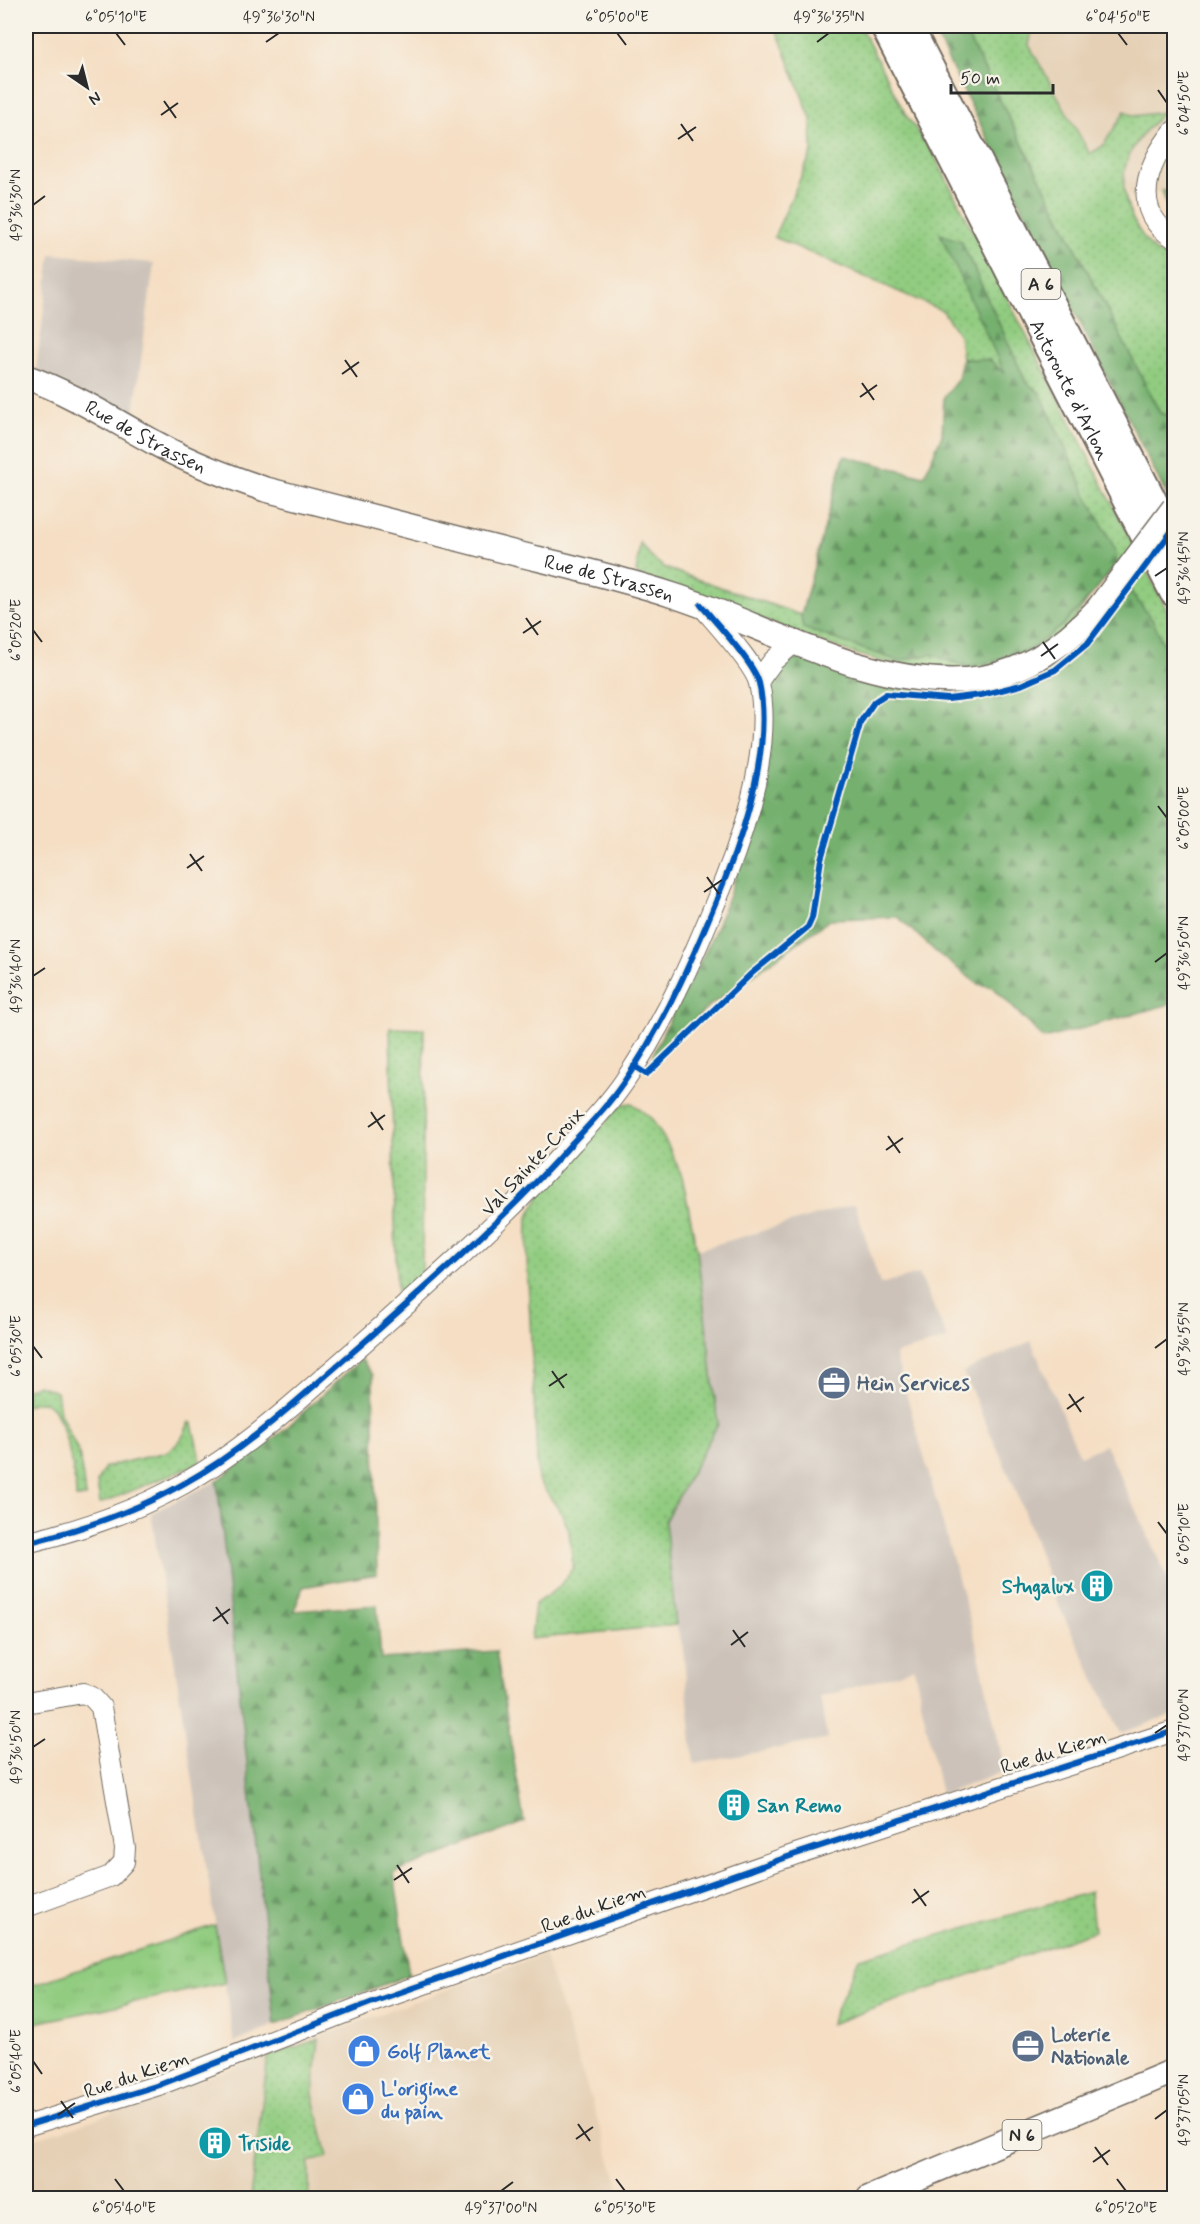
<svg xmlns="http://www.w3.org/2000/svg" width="1200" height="2224" viewBox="0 0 1200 2224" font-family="Mynerve,sans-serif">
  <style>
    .built { fill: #e5d0b5 }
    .industrial { fill: #ccc2b9 }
    .grass { fill: url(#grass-dots); stroke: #5e7c56; stroke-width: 1.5 }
    .forest { fill: url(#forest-firs); stroke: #506e4c; stroke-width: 1.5 }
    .park { fill: url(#park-tufts); stroke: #5e7c56; stroke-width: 1.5 }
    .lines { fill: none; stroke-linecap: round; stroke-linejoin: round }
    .minor-casing { stroke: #726a60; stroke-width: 22 }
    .major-casing { stroke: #726a60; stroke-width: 27 }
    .highway-casing { stroke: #726a60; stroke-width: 32 }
    .minor { stroke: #fff; stroke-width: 20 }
    .major { stroke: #fff; stroke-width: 24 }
    .highway { stroke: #fff; stroke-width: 28 }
    .major-bridge-casing { stroke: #726a60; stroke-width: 27; stroke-linecap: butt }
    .major-bridge { stroke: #fff; stroke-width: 24 }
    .cycleway-casing { stroke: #f7f3e8; stroke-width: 10 }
    .cycleway { stroke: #0057b8; stroke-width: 6 }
    .ticks { fill: none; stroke: #2b2b2b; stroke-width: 2 }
    .labels { text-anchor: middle; stroke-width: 5; stroke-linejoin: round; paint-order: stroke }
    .shield { fill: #f7f3e8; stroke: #686764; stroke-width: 1.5 }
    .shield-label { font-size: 18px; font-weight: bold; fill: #2b2b2b }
    .street-label { font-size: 20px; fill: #2b2b2b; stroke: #f7f3e8 }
    .service-label { font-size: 20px; font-weight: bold; fill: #4e5e75; stroke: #f7f3e8; text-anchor: start }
    .culture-label { font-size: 20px; font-weight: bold; fill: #0d838f; stroke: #f7f3e8; text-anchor: start }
    .shop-label { font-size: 20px; font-weight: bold; fill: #366cbe; stroke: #f7f3e8; text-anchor: start }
    .neatline { fill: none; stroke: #2b2b2b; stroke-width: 2 }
    .ticks-label { font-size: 15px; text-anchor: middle; fill: #2b2b2b }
  </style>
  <defs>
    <pattern id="grass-dots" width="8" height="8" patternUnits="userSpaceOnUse" patternTransform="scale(1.5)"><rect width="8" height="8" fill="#91cc80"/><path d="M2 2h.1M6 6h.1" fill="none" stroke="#7daf6f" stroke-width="1.8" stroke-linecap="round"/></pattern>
    <pattern id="forest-firs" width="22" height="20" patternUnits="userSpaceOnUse" patternTransform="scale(1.5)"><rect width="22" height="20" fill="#74b06e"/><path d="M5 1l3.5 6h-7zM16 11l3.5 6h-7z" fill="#5f8f5b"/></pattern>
    <pattern id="park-tufts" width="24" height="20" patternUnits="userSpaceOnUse" patternTransform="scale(1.5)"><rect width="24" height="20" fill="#91cc80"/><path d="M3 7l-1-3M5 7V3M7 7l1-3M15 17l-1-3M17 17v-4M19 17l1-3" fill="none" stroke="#7daf6f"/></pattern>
  </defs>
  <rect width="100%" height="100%" fill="#f7f3e8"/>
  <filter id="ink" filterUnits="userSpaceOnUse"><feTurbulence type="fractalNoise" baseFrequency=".0167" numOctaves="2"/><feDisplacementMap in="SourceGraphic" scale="12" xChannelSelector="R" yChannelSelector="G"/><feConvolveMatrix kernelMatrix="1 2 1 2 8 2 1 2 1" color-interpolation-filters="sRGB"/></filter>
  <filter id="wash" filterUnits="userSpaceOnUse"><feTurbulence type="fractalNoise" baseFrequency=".008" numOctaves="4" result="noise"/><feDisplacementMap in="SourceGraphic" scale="24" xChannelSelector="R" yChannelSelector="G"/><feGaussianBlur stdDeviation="1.35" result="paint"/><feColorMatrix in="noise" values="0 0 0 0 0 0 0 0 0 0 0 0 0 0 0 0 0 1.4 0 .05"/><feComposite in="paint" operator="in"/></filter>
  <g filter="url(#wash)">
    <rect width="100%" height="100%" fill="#f5dec3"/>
    <g class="built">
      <path d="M1033,26H1174V190L1162,191L1132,201L1124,182L1128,158L1139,137L1163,112L1133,116L1125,111L1103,146L1090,154L1029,44Z"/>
      <path d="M544,1954L623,2198H26V2141L73,2127Z"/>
    </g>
    <g class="industrial">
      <path d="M51,254L154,263L133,420L36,371Z"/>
      <path d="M855,1204L880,1284L919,1274L948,1339L895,1354L976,1642L1005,1771L941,1795L914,1667L899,1674L820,1697L827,1739L694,1764L683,1647L676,1625L665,1521L718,1424L697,1250Z"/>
      <path d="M1031,1341L1080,1456L1105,1445L1174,1592V1714L1121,1733L1058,1604L1015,1488L963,1372Z"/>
      <path d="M217,1481L275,2025L234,2043L151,1513Z"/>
    </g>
    <g class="grass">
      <path d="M26,26H33L26,152Z"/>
      <path d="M775,26H860L906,115L934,155L1174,624V667L1153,621L1131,592L1117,564L1115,549L1086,494L1040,393L1026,382L961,241L1006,376L990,360L962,359L959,335L943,311L774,237L812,152L811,119Z"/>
      <path d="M962,26H1033L1029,45L1090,154L1103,146L1125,111L1133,116L1164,112C1150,126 1137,138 1129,156C1115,187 1132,227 1154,250C1159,255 1168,257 1174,260V417L1160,413Z"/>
      <path d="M1174,190V213L1168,208L1162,191Z"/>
      <path d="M640,543L651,557L665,568L801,615L803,628L898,661L931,654L967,667L995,661L1031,649L1063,625L1090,597C1082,608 1075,621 1065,630C1059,637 1047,642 1039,647C956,697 864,658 782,627C735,609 688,592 641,577L636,572Z"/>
      <path d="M390,1028L424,1029L422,1275L397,1298Z"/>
      <path d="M632,1103L652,1119L668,1145L682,1176L697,1250L718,1424L665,1521L676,1625L531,1639L535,1604L559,1587L573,1568L569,1531L562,1514L538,1480L527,1259L528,1217L547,1184L623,1104Z"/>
      <path d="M38,1385L57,1392L60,1413L79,1453L86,1497L76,1498C76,1480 64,1412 48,1404C41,1400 33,1403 26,1405V1389Z"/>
      <path d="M189,1422L192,1423L201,1462L100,1504L97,1482L105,1467L166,1452C179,1445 184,1436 189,1422Z"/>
      <path d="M1090,1892L1094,1931L830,2024L859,1958Z"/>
      <path d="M319,2039L313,2094L328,2157L309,2162V2198H250L268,2057Z"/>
    </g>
    <g class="forest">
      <path d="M931,26H962L1160,413L1174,417V510Z"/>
      <path d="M940,234L961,241L1026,382L1040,393L1086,494L1115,549L1117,564L1090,597L1063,625L1031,649L995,661L967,667L931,654L898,661L803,628L801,615L844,456L924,476L942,435L944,397L958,379L962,359L990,360L1005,374Z"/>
      <path d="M1131,592L1153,621L1174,667V1003L1044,1039L993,987L978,984L936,952L898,917L831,919L708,1007L649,1065C664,1025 687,989 706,950C731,899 746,845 759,790C762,777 767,763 768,750C773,715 753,661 805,658L892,685L945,692L994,687L1058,663L1106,622Z"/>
      <path d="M361,1359L373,1375L377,1574L303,1587L294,1611L377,1605L381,1659L496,1651L524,1822L394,1873L409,1975L275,2025L217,1481L283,1431Z"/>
    </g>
    <path class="park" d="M215,1925L225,1983L26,2025V1987Z"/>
  </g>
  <g filter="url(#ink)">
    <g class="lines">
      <defs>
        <g id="minor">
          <path d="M1174,131C1147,164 1129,210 1174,238"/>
          <path d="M759,680L773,661L796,641"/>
          <path d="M26,1543C80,1530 134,1512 183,1484C250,1447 305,1393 362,1344C435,1279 509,1215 573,1142C591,1123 609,1104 624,1082C667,1020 697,949 725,879C747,824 772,742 759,683C754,663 715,622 701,605"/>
          <path d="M26,1703L83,1693L92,1697L101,1707L125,1848L124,1862L111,1876L26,1907"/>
          <path d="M26,2126L159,2085L378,2000L796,1854L1174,1731"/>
        </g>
        <g id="major">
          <path id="s1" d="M26,377C72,393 114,421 157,444C191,463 227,476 264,489C347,510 430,531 514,553C567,566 620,578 672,595C767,625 863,686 966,680C1020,676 1062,648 1098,609"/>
          <path d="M869,2198L1174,2071"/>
        </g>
        <g id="highway">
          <path id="s2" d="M885,26L1174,592"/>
          <path d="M908,26L1174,543"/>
        </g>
      </defs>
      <use href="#minor" class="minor-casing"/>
      <use href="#major" class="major-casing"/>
      <use href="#highway" class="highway-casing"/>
      <use href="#minor" class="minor"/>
      <use href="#major" class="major"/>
      <use href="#highway" class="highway"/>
      <defs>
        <path id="major-bridge" d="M1098,609L1174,508"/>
      </defs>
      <use href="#major-bridge" class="major-bridge-casing"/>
      <use href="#major-bridge" class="major-bridge"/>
      <defs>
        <g id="cycleway">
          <path d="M634,1066L646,1074L649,1072L752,973L808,927L812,918L821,859L861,721L874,702L886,694L948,699L981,695L1021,685L1055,670L1087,644L1174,528"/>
          <path d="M26,1543C80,1530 134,1512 183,1484C250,1447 305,1393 362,1344C435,1279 509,1215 573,1142C591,1123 609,1104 624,1082C667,1020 697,949 725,879C747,824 772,742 759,683C754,663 715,622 701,605"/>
          <path d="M26,2126L159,2085L378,2000L796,1854L1174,1731"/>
        </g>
      </defs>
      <use href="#cycleway" class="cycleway-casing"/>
      <use href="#cycleway" class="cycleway"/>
    </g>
  </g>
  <path class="ticks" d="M116,33L125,45M617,33L626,45M1118,33L1127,45M266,42L279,33M817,42L829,33M1158,90L1167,103M164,101L176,118M161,115L178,103M681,124L693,141M678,139L696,127M33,205L45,196M345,360L357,377M342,374L359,362M862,383L874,400M860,397L877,385M1155,576L1167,568M526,618L538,635M33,630L42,642M523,633L541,621M1043,642L1055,659M1041,656L1058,644M1158,806L1167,818M190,854L202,871M187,868L204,856M707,877L719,894M704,892L722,880M1155,962L1167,953M33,976L45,968M371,1112L383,1130M368,1127L385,1115M888,1136L900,1153M886,1150L903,1138M33,1346L42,1358M1155,1348L1167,1339M552,1371L564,1388M549,1386L567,1374M1069,1394L1081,1412M1067,1409L1084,1397M1158,1522L1167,1534M216,1607L228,1624M213,1621L230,1609M733,1630L745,1647M731,1645L748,1632M1155,1733L1167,1725M33,1747L45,1739M397,1865L409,1883M394,1880L412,1868M914,1889L926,1906M912,1903L929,1891M33,2061L42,2074M61,2101L73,2118M58,2115L75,2103M1155,2119L1167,2110M578,2124L590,2141M576,2139L593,2127M1095,2147L1108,2165M1093,2162L1110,2150M115,2179L124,2191M616,2179L625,2191M1117,2179L1126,2191M501,2191L513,2182"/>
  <defs>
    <symbol id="office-disc" viewBox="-11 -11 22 22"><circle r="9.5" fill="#5c6f8a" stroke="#f7f3e8"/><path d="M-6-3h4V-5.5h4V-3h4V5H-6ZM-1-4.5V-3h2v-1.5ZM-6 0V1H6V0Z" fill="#fff"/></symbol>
    <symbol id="building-disc" viewBox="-11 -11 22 22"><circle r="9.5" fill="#0f9aa8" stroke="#f7f3e8"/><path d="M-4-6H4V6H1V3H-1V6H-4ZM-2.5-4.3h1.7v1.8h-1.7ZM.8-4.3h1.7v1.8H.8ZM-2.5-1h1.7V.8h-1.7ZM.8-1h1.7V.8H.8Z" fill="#fff"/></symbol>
    <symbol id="shop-disc" viewBox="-11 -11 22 22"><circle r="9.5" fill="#3f7fe0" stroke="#f7f3e8"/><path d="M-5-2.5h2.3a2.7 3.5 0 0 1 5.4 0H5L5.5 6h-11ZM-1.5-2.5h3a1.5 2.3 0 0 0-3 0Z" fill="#fff"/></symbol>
  </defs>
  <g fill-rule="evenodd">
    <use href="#office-disc" x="815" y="1364" width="38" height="38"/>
    <use href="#building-disc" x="1078" y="1567" width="38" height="38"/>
    <use href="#building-disc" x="715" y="1786" width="38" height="38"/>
    <use href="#office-disc" x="1009" y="2027" width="38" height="38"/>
    <use href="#shop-disc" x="345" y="2032" width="38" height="38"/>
    <use href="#shop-disc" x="339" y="2080" width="38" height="38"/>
    <use href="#building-disc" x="196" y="2124" width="38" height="38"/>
  </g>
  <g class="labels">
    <g class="shield">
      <rect x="1021.5" y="269" width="39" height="30" rx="4.5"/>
      <rect x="1002.5" y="2120" width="39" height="30" rx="4.5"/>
    </g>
    <g class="shield-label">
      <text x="1041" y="290">A 6</text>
      <text x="1022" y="2141">N 6</text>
    </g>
    <g class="street-label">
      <text dy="7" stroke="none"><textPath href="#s2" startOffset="408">Autoroute d'Arlon</textPath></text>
      <text dy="7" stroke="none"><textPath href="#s1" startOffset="134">Rue de Strassen</textPath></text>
      <text dy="7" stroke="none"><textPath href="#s1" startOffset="620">Rue de Strassen</textPath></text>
      <text transform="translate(532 1161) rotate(-47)" y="7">Val Sainte-Croix</text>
      <text transform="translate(1053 1751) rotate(-17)" y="7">Rue du Kiem</text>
      <text transform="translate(593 1908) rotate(-20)" y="7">Rue du Kiem</text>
      <text transform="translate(136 2074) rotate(-19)" y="7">Rue du Kiem</text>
    </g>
    <g class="service-label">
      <text x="857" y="1390">Hein Services</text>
      <text x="1051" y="2041">Loterie<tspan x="1051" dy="23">Nationale</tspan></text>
    </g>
    <g class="culture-label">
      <text x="1074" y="1593" text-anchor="end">Stugalux</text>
      <text x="757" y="1812">San Remo</text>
      <text x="238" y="2150">Triside</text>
    </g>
    <g class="shop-label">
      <text x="387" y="2058">Golf Planet</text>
      <text x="381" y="2095">L'origine<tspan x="381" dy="23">du pain</tspan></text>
    </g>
  </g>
  <rect width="1200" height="2224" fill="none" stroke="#f7f3e8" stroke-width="66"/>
  <g transform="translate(87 87) rotate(145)" stroke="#f7f3e8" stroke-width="4.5" paint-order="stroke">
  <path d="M0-4.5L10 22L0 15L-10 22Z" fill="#2b2b2b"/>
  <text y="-9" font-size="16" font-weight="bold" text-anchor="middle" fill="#2b2b2b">N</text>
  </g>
  <path d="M951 84v9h102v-9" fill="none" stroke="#2b2b2b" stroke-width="3"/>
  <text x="960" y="84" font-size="18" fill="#2b2b2b" stroke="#f7f3e8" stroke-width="4.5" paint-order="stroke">50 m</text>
  <rect x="33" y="33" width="1134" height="2158" class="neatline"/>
  <g class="ticks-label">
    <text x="116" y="22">6°05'10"E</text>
    <text x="279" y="22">49°36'30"N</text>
    <text x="617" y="22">6°05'00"E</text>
    <text x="829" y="22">49°36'35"N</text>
    <text x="1118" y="22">6°04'50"E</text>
    <text transform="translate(1184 103) rotate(-90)" y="5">6°04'50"E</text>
    <text transform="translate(16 205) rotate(-90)" y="5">49°36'30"N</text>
    <text transform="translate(1184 568) rotate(-90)" y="5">49°36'45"N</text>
    <text transform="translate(16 630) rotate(-90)" y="5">6°05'20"E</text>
    <text transform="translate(1184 818) rotate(-90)" y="5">6°05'00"E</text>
    <text transform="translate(1184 953) rotate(-90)" y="5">49°36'50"N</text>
    <text transform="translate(16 976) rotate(-90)" y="5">49°36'40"N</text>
    <text transform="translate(1184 1339) rotate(-90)" y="5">49°36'55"N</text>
    <text transform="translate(16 1346) rotate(-90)" y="5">6°05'30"E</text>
    <text transform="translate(1184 1534) rotate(-90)" y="5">6°05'10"E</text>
    <text transform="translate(1184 1725) rotate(-90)" y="5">49°37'00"N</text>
    <text transform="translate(16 1747) rotate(-90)" y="5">49°36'50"N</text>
    <text transform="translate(16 2061) rotate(-90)" y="5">6°05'40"E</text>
    <text transform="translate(1184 2110) rotate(-90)" y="5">49°37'05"N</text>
    <text x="124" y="2213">6°05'40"E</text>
    <text x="501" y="2213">49°37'00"N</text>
    <text x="625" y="2213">6°05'30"E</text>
    <text x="1126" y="2213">6°05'20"E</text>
  </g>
</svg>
